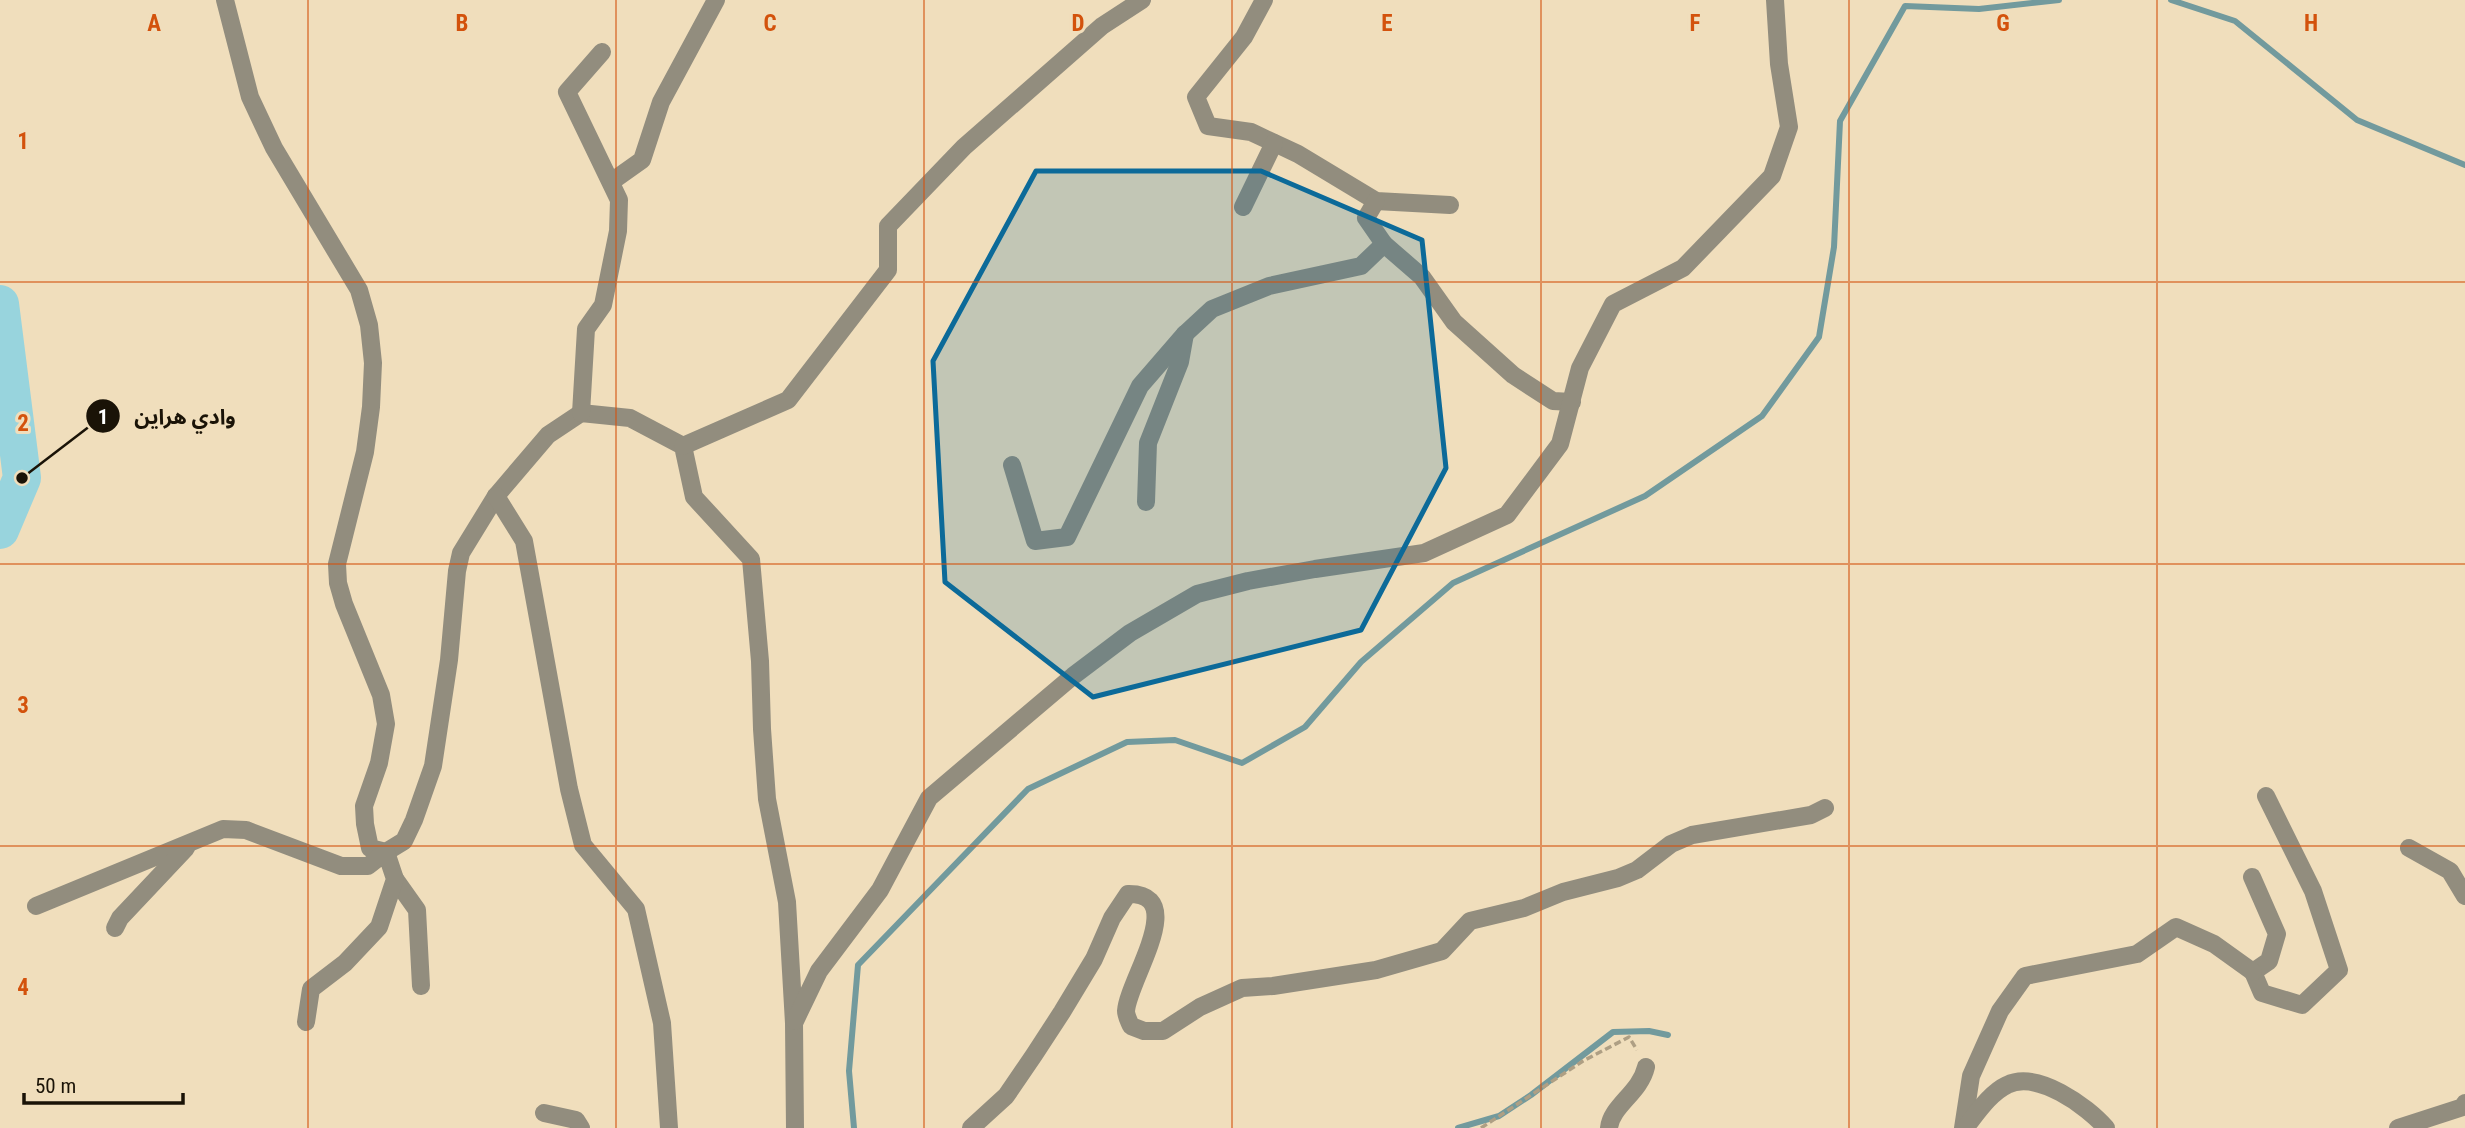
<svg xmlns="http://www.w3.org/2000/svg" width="2465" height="1128" viewBox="0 0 2465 1128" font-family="'Roboto Condensed','Noto Sans Arabic',sans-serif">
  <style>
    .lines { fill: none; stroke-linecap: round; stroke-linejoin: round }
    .stream { stroke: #729a9d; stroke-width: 6 }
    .river { stroke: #98d4dd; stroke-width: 38 }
    .path { stroke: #ae9f84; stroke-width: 3.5; stroke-dasharray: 7 3.5; stroke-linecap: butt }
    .minor { stroke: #928d7e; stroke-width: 18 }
    .marked { fill: #0c6a99; fill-opacity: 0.2; stroke: #0c6a99; stroke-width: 5; stroke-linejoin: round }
    .grid { fill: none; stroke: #d3520c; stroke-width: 2; stroke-opacity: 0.55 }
    .grid-label { font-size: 23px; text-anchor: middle; font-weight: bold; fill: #d3520c; stroke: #f0debc; stroke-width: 6; stroke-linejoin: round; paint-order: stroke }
    .leader { fill: none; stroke: #1a1307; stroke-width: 2.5 }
    .callout-dot { fill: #1a1307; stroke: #f0debc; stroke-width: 2.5 }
    .mark-label { font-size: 21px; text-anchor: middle; font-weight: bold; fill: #fff }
    .callout-label { font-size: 21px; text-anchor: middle; font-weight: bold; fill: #1a1307; stroke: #f0debc; stroke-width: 6; stroke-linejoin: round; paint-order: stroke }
  </style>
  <rect width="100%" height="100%" fill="#f0debc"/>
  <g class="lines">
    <g class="stream">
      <path d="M2171,0L2235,21L2357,120L2465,165"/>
      <path d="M854,1128L849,1071L858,965L1028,789L1127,742L1175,740L1242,763L1305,727L1361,662L1453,583L1645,496L1762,416L1819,337L1834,247L1840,121L1905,6L1979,9L2059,0"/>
      <path d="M1458,1128L1499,1116L1531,1095L1613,1032L1649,1031L1668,1035"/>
    </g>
    <path class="river" d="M0,304L22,478L0,530"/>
    <path class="path" d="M1481,1128L1583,1061L1629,1037L1637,1050"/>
    <g class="minor">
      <path d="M225,0L250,97L274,148L359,290L369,325L373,363L371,407L365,452L337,564L338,583L344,604L381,695L386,724L379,763L364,806L365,824L370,848L386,852L404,841L414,820L433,766L449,660L457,571L461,553L496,496L548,435L581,413L630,418L683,446L694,497L751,559L760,661L762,729L767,799L787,902L794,1023L795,1128"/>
      <path d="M1264,0L1244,37L1196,97L1208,126L1251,132L1298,154L1376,201L1450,205"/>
      <path d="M611,182L642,160L661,102L716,0"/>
      <path d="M1376,201L1366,218L1384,244L1422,277L1454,322L1513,375L1553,401L1572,402"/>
      <path d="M1243,207L1274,143"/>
      <path d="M581,413L586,329L603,305L618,231L619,200L567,92L602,52"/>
      <path d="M683,446L788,400L888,270V226L964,147L1102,26L1142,0"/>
      <path d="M1012,465L1035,541L1067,537L1140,386L1185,334L1212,309L1269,286L1361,266L1384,244"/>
      <path d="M496,496L524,541L569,789L583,845L636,909L662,1023L669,1128"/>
      <path d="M1146,502L1148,443L1180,362L1185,334"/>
      <path d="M2409,848L2450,871L2465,896"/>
      <path d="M2252,877L2277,934L2269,961L2253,972L2262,993L2302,1005L2339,970L2313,891L2266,796"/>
      <path d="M395,879L417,910L421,986"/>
      <path d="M36,906L223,829L246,830L341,866H368L386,852L395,879L379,927L345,963L311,989L306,1022"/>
      <path d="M115,928L120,918L186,848"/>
      <path d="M795,1021L819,971L880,890L929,798L1073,676L1130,633L1197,594L1248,581L1315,569L1424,553L1507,515L1560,444L1580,368L1613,304L1683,268L1772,176L1789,127L1779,64L1775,0"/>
      <path d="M544,1113L576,1120L581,1128"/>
      <path d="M971,1128L1006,1096L1034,1055L1062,1012L1094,959L1112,918L1128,894C1190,893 1128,980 1126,1011C1126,1016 1129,1021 1131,1026L1144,1031H1163L1200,1007L1242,988L1273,986L1376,970L1442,951L1470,921L1524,908L1563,892L1618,878L1637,870L1671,844L1692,835L1811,815L1825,808"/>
      <path d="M1609,1128C1611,1106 1640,1093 1646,1067"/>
      <path d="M1963,1128L1971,1076L2000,1011L2025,976L2137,954L2176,927L2214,944L2253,972"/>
      <path d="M1965,1128C1977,1113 1990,1093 2007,1085C2037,1070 2087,1106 2106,1128"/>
      <path d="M2398,1128L2463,1107L2465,1103"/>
    </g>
  </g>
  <path class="marked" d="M1036,171H1261L1422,240L1446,468L1361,630L1093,697L945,582L933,361Z"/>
  <path class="grid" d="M308,0V1128M616,0V1128M924,0V1128M1232,0V1128M1541,0V1128M1849,0V1128M2157,0V1128M0,282H2465M0,564H2465M0,846H2465"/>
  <g class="grid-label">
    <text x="154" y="31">A</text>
    <text x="462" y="31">B</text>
    <text x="770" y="31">C</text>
    <text x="1078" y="31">D</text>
    <text x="1387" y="31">E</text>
    <text x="1695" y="31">F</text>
    <text x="2003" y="31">G</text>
    <text x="2311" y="31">H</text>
    <text x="23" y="149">1</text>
    <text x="23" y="431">2</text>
    <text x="23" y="713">3</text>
    <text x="23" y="995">4</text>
  </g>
  <path class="leader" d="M22 478L103 416"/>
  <g class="callout-dot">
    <circle cx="22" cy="478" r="7"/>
    <circle cx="103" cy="416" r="18"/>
  </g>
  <g class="mark-label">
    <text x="103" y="424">1</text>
  </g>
  <g class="callout-label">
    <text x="185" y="424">وادي هراين</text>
  </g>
  <path d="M24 1093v10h159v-10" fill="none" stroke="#1a1307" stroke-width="3.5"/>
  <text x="35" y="1093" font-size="21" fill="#1a1307" stroke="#f0debc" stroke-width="5" paint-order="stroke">50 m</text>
</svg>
